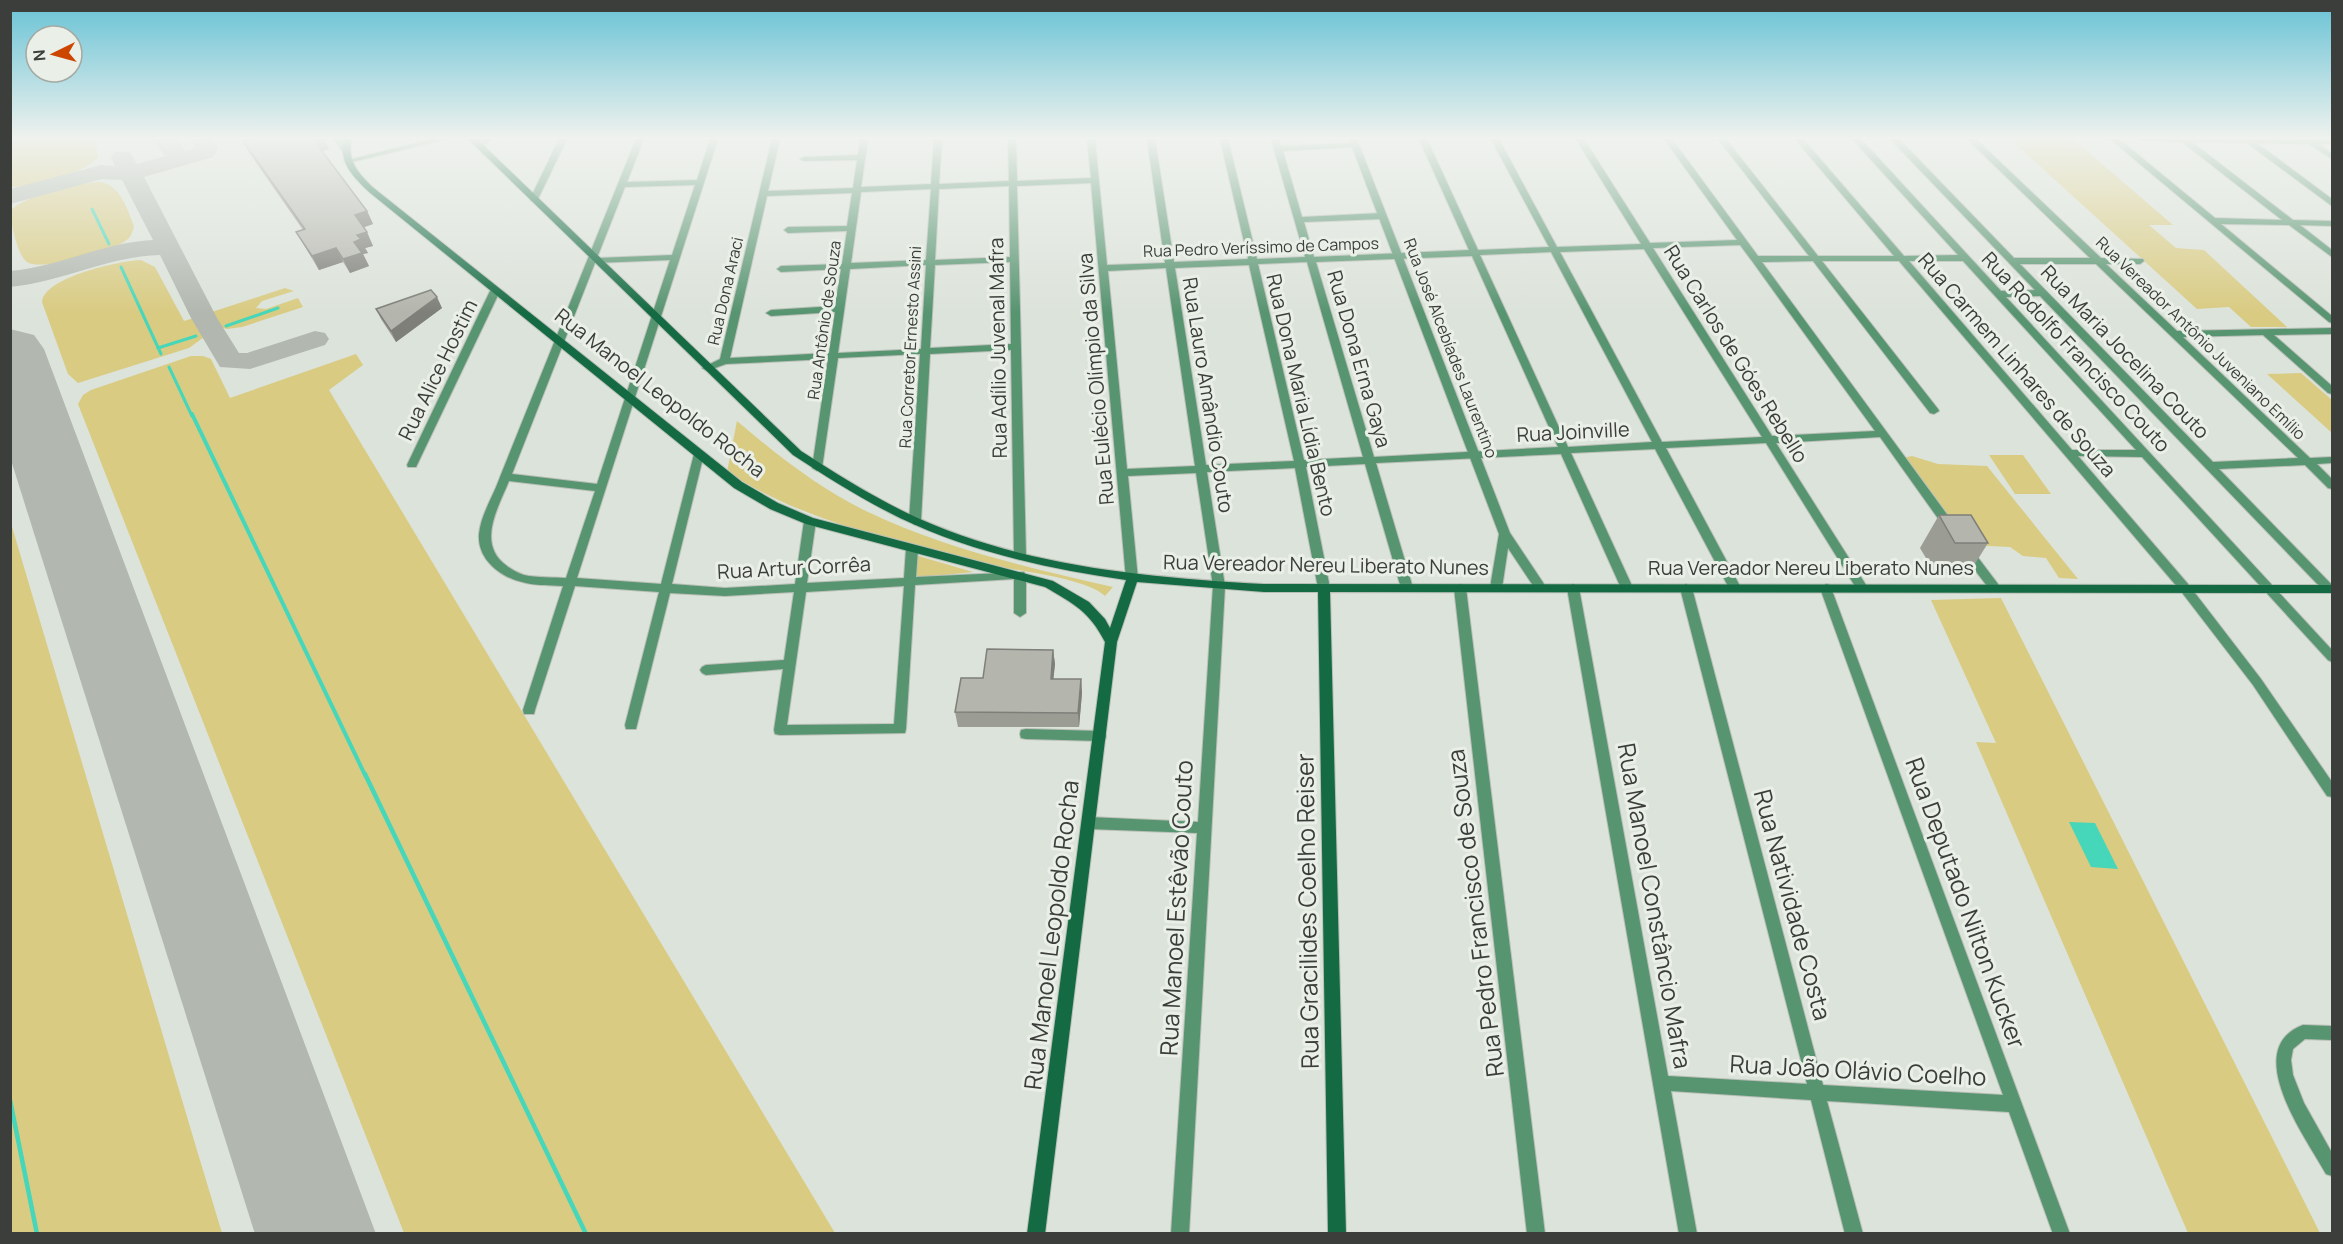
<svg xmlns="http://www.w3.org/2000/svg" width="2343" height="1244" viewBox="0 0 2343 1244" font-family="Manrope,sans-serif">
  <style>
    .green { fill: #d9cb82 }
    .water { fill: #46d6b9 }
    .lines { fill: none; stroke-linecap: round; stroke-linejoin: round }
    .stream-far2 { stroke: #46d6b9; stroke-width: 3 }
    .stream-far1 { stroke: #46d6b9; stroke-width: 4 }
    .stream { stroke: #46d6b9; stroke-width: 4.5 }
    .taxiway { fill: #b2b8b0; fill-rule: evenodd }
    .runway { fill: #b2b8b0; fill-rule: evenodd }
    .minor-casing { stroke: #b9bfb7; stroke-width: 2 }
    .tertiary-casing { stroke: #b9bfb7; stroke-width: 2 }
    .secondary-casing { stroke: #b9bfb7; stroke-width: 2 }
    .minor { fill: #579470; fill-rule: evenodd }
    .tertiary { fill: #579470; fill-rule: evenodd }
    .secondary { fill: #146a42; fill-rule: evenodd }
    .wall { fill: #9b9d95 }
    .shaded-wall { fill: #7e7f79 }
    .building { fill: #b4b6ad; stroke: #7e7f79; stroke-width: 1.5 }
    .labels { text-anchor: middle; stroke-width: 6; stroke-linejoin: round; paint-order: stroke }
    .far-street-label { font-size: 16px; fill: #3b3e3a; stroke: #eaf0e7 }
    .street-label { font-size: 20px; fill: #3b3e3a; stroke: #eaf0e7 }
    .near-street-label { font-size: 24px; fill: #3b3e3a; stroke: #eaf0e7 }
  </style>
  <rect width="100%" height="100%" fill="#dce3da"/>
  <g class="green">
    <path d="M11,139H95L98,157C85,174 32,187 11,187Z"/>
    <path d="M2010,139H2073L2173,225H2149L2176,248L2204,250L2287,327H2251L2229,307L2197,309Z"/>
    <path d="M101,182C121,186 127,209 134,226C133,230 132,234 129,238C116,251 43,272 27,262C17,255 10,221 11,210C29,194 77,183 101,182Z"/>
    <path d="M141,260L155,267L184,321L194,318L204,337L189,348L78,383L68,374L42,302C44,277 119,261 141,260Z"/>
    <path d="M285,288L294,291L262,301L256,308L266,309L298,298L303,307L242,327L227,329L220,327L212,312Z"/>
    <path d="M356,354L363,365L329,390L835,1233H404L78,404L83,395L91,390L191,356H203L211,359L230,398Z"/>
    <path d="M2301,373L2332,400V433L2267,374Z"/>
    <path d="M737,421C777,455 821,490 868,512C946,549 1030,568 1113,587L1105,596C1087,579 1025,572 997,566C904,543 809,524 727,472Z"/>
    <path d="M1989,455H2023L2051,494H2015Z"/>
    <path d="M1912,456L1938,464L1987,466L2078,579L2059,578L2046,558L2023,556L2010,547L1968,545L1902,458Z"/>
    <path d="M10,520L196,1147L222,1233H11Z"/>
    <path d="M915,555L973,572L914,578Z"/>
    <path d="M2001,598L2320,1233H2188L1976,742L1996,743L1931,600Z"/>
  </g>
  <path class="water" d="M2069,822L2095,823L2118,869L2091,867Z"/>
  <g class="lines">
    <g class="stream-far2">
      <path d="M92,209L109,244"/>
      <path d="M121,267L161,354"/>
      <path d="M226,326L278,308"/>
      <path d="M158,348L196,336"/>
      <path d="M169,367L192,416"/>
    </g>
    <path class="stream-far1" d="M192,414L365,775"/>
    <g class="stream">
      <path d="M365,774L586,1234"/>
      <path d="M10,1100L37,1234"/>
    </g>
    <g class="taxiway">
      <path d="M152,139H178L185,151L195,148L191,139H213L218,149L213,157L144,177L217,318L239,353H247L315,331L325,333L329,339L325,345L250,369L220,367L191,318L160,255C109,256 62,282 10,287V271C59,267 104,242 153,240L122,180L102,179L10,204V189L101,165L115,166L111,157L114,152H130L137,164L165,156Z"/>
      <path d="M10,335L20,337L30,357L26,363L10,364Z"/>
    </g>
    <path class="runway" d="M10,329L34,335L44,349L376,1234H255L10,457Z"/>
    <defs>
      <g id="minor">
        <path d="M333,139H341L350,150L349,152H343Z"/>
        <path d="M482,139H492L482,147H476V143Z"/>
        <path d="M559,139H567L538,199L531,201L530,199Z"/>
        <path d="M636,139H644L627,182L697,180L710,139H718L577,578L661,584L694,454L699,451L704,454L672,584L725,588L795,584L804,521L810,517L816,521L807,583L904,578L906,549L912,545L918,549L916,577L1024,572L1026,575V613L1020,617L1014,613V579L915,585L906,729L905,733L780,735L775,734L774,730L783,669L706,675L702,673L700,670L702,667L706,665L784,660L794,592L725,596L670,593L636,729H626L625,725L659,592L575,586L535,710L534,714H524L523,710L563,586C550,585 535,586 522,582C500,577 477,559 479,534C481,514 494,495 500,477ZM695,185L672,255L597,258L625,187ZM670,260L597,484L512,474L595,263ZM509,481L595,491L566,578C553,577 537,578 524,575C518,573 512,570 507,566C476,544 498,508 509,481ZM904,586L894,724L787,725L806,592Z"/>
        <path d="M772,139H780L768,191L853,188L857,160L804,161L800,159L804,157L858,155L860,139H868L861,187L931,184L934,139H942L939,184L1009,181L1008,139H1016L1017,181L1091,178L1087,139H1095L1107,265L1165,263L1147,139H1155L1174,262L1248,259L1220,139H1228L1257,259L1305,257L1271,139H1279L1281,146L1355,143L1359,145L1355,147L1283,151L1302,217L1382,213L1386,216L1382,219L1304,222L1314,257L1469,250L1419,139H1427L1478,250L1549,247L1491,139H1499L1557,247L1641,244L1576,139H1584L1650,243L1737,240L1664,139H1672L1758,256H1809L1718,139H1726L1818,256H1894L1795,139H1803L1904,256L1958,255L1852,139H1861L2001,291L2035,290L1890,139H1899L2014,258H2090L1967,139H1976L2101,258L2143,259L2144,261L2140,264H2106L2177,331L2332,328V334L2274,335L2332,386V394L2328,393L2263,335L2183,337L2310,458L2332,457V463L2317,464L2332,479V489L2328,488L2305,465L2219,469L2332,585V592H2325L2040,296L2006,297L2332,650V662L2328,660L2142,457L2078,456L2188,584L2261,679L2332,782V797L2327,796L2253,685L2180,590L1899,261H1822L1938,409L1939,411L1934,414L1930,413L1813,261L1762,262L1957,528L1955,531H1947L1880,437L1776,443L1866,585L1868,588L1866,591H1858L1766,443L1666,448L1741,588L1735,592L1729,588L1655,449L1571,453L1633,588L1627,592L1621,588L1561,454L1376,463L1413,588L1407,592L1401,588L1365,464L1306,467L1330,588L1324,592L1318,588L1295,468L1207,472L1225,586L1189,1234H1171L1197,833L1089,829L1084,827L1082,823L1084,819L1089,817L1198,822L1213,586L1196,473L1128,476L1138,579L1132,583L1126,579L1091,183L1017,186L1026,556L1020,560L1014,556L1011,350L930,354L921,521L915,525L909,521L920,354L838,358L822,468L817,471L812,468L828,359L726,364L707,371L702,368L720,359ZM1009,186L1010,257L935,260L939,189ZM931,189L926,260L851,263L861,192ZM852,193L847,226L788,227L784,230L788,233L847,231L842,264L781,266L777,269L781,272L841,269L835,306L771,310L766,313L771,316L835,312L829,353L730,358L767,196ZM1740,245L1752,261L1875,431L1772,436L1653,248ZM1644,249L1762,437L1662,442L1560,252ZM1551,252L1652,442L1568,447L1480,255ZM1472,256L1558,447L1374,457L1316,262ZM1909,261H1963L2136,450H2072ZM1010,262L1011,344L930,348L935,265ZM1307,262L1363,457L1304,460L1258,264ZM2020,264H2096L2298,458L2213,462ZM926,265L921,349L838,353L850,269ZM1249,265L1294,461L1206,465L1175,268ZM1166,268L1195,466L1127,469L1108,271Z"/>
        <path d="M2110,139H2119L2215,218L2282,220L2182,142L2144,141L2140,139L2332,140V144H2319L2332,154V159L2309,144L2257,143L2332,199V206L2247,143L2192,142L2293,220L2332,221V226L2300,225L2332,250V257L2289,225L2221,224L2332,316V323L2329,322Z"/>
        <path d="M495,288L500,291L417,465L416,467H408L407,465L490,291Z"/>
        <path d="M1966,546L1970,547L1998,584L2000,587L1998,590H1990L1962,553L1960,550L1962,547Z"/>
        <path d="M1460,584L1466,588L1545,1234H1527L1454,588Z"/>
        <path d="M1573,584L1579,588L1668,1076L1807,1084L1680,588L1686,584L1692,588L1823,1085L2003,1095L1820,588L1826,584L1830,585L2070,1234H2053L2009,1112L1827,1101L1863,1234H1845L1811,1100L1671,1091L1697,1234H1679L1567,588Z"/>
        <path d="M1026,729L1100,731L1105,732L1106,736L1105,740L1100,741L1026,739L1021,738L1020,734L1021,730Z"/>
        <path d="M2303,1025L2332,1026V1040L2305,1039L2293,1049L2291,1060L2293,1075L2304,1103L2332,1153V1176L2326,1174C2306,1138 2240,1049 2303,1025Z"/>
      </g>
      <g id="tertiary">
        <path d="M432,139H448L348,163L344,161Z"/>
        <path d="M1349,139H1357L1510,533L1546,587L1544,590H1536L1508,548L1502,588L1496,592L1490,588L1499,534Z"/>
      </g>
      <path id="secondary" d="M344,139H352C346,161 360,175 375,189L742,482L778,503L813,518L1053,581L1089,602L1105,619L1110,628L1126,580C1049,569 971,552 900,518C863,500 828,478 793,455L468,139H477L801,451C835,473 870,495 907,513C1018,566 1143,577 1264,584L2332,585V593L1330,592L1346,1234H1328L1318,592H1264L1137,582L1117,642L1045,1234H1027L1105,642C1089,611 1074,604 1045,587L806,524L770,509L734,488L369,192C353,177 338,162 344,139Z"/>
    </defs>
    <use href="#minor" class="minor-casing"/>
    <use href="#tertiary" class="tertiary-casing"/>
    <use href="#secondary" class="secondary-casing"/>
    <use href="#minor" class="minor"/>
    <use href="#tertiary" class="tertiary"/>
    <use href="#secondary" class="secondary"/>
  </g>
  <g class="wall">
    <path d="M250,139H324L329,149L321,151L367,211L373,224L363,227L373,246L365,248L368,253L363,254L369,266L350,273L343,262L319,270L296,232L303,230L250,154L243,141Z"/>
    <path d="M442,308L396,342L381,319L376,309Z"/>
    <path d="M1939,515L1988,543L1968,575H1936L1920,548Z"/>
    <path d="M1053,650L1055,664L1053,679H1081L1082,693L1079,727H958L955,712L983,678Z"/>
  </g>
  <g class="shaded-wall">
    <path d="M313,139H324L329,149L319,152Z"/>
    <path d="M367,211L373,224L362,228L355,215Z"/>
    <path d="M367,232L373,246L365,248L368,253L363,254L369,266L350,273L343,259L357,235Z"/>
    <path d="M336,248L343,262L319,270L312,256Z"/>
    <path d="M437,297L442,308L396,342L391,331Z"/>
    <path d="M1053,650L1055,664L1052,693L1051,679Z"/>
    <path d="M1081,679L1082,693L1079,727L1078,713Z"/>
  </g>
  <g class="building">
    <path d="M250,139H313L367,211L355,215L367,232L357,235L361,239L354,242L362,253L343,259L336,248L312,256L296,232L305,229L243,141Z"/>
    <path d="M431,290L437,297L391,331L376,309Z"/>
    <path d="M1939,515H1971L1988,543H1955Z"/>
    <path d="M987,649L1053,650L1051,679H1081L1078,713L955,712L961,678H983Z"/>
  </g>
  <linearGradient id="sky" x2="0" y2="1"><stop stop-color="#67c2d5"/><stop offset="0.44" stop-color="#eff2ee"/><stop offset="1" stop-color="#eff2ee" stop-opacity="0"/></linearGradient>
  <rect width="2343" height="313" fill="url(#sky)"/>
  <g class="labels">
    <g class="far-street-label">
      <text transform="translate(1261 247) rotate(-2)" y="6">Rua Pedro Veríssimo de Campos</text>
      <text transform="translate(725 291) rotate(-77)" y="6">Rua Dona Araci</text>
      <text transform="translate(824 320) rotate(-82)" y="6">Rua Antônio de Souza</text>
      <text transform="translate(2201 338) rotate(44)" y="6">Rua Vereador Antônio Juveniano Emílio</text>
      <text transform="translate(910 347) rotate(-87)" y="6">Rua Corretor Ernesto Assini</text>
      <text transform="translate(1451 348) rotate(69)" y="6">Rua José Alcebíades Laurentino</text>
    </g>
    <g class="street-label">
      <text transform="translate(998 348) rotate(-91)" y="7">Rua Adílio Juvenal Mafra</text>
      <text transform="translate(2076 352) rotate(47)" y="7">Rua Rodolfo Francisco Couto</text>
      <text transform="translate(2125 352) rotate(46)" y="7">Rua Maria Jocelina Couto</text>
      <text transform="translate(1736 354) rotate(58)" y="7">Rua Carlos de Góes Rebello</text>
      <text transform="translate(1359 359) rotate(74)" y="7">Rua Dona Erna Gaya</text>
      <text transform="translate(2017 365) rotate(49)" y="7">Rua Carmem Linhares de Souza</text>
      <text transform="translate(438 370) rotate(-64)" y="7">Rua Alice Hostim</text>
      <text transform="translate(1096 379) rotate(-95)" y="7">Rua Eulécio Olímpio da Silva</text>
      <text transform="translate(660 393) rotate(38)" y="7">Rua Manoel Leopoldo Rocha</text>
      <text transform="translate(1208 395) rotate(81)" y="7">Rua Lauro Amândio Couto</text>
      <text transform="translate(1301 395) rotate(77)" y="7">Rua Dona Maria Lídia Bento</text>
      <text transform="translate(1573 432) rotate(-3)" y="7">Rua Joinville</text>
      <text transform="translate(1326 565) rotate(1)" y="7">Rua Vereador Nereu Liberato Nunes</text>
      <text transform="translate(794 568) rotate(-3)" y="7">Rua Artur Corrêa</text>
      <text x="1811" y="575">Rua Vereador Nereu Liberato Nunes</text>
    </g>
    <g class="near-street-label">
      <text transform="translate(1965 903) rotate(70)" y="8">Rua Deputado Nilton Kucker</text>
      <text transform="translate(1792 905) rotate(75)" y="8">Rua Natividade Costa</text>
      <text transform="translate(1654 906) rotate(80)" y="8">Rua Manoel Constâncio Mafra</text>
      <text transform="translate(1177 908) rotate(-87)" y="8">Rua Manoel Estêvão Couto</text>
      <text transform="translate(1308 911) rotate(-91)" y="8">Rua Gracilides Coelho Reiser</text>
      <text transform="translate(1476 913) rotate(-97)" y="8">Rua Pedro Francisco de Souza</text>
      <text transform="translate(1052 935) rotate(-83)" y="8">Rua Manoel Leopoldo Rocha</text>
      <text transform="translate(1858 1071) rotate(3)" y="8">Rua João Olávio Coelho</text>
    </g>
  </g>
  <rect width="2343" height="1244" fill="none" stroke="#3b3e3a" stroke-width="24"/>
  <g transform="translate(54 54) rotate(265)"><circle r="28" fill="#eaf0e7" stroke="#a4a9a2" stroke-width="1.5"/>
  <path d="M0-4.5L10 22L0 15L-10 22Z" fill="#cc4600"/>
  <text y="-9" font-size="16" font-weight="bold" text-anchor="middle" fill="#3b3e3a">N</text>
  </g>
</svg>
